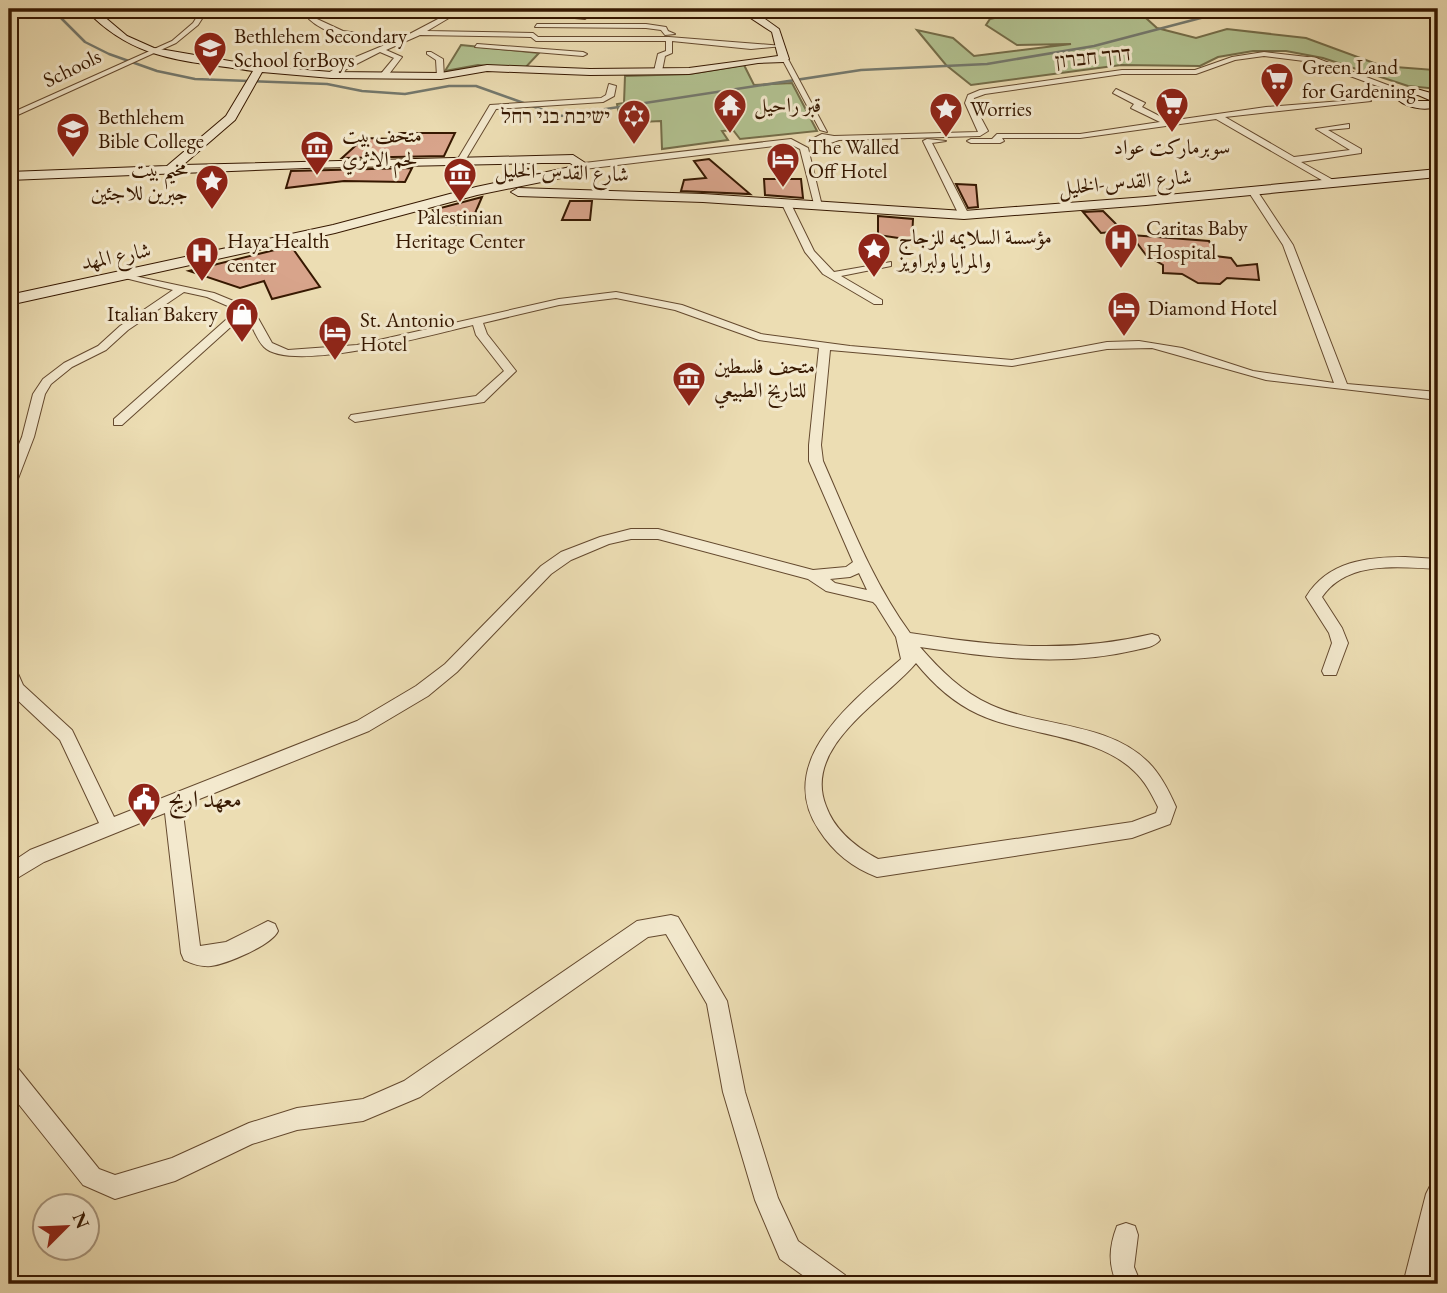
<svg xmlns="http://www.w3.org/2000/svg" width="1447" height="1293" viewBox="0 0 1447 1293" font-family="'EB Garamond',Amiri,'Frank Ruhl Libre',serif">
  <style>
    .green { fill: #b2c291; stroke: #746d49; stroke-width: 2 }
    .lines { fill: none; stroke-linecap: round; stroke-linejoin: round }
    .stream { stroke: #74796e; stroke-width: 2.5 }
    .building { fill: #d8a48b; stroke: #361801; stroke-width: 2 }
    .street-casing { stroke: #64492e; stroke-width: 2 }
    .secondary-casing { stroke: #361801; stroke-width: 2 }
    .street { fill: #f3e9ce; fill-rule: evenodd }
    .secondary { fill: #f3e9ce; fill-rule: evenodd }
    .labels { text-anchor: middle; stroke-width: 6; stroke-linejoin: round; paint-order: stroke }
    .far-poi-label { font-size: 21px; fill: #361801; stroke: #f3e9ce; text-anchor: start }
    .far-street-label { font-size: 21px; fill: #361801; stroke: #f3e9ce }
    .poi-label { font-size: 24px; fill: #361801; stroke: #f3e9ce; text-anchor: start }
  </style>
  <rect width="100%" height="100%" fill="#ecddb3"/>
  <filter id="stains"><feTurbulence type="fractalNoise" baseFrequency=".00286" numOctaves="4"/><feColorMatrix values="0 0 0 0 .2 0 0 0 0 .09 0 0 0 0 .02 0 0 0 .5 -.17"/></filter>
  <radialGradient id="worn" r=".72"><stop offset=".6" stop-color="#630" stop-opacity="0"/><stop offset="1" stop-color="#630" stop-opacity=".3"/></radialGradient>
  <g class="green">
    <path d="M1034,9H1136L1157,28L1196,38L1227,29L1306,38L1382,66L1434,70L1438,46V89L1408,86L1323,58L1286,51H1253L1218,57L1200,66L1121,65L971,85L946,65L917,30L953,38L974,56L1071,44L1017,45L986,25L990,19Z"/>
    <path d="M461,45L539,53L524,69L478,65L445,71Z"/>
    <path d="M744,65L754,85L792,83L817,131L740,139L733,130L722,131L728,140L662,149L661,121L621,123L617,104L624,103L625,76L689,74Z"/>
  </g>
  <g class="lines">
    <path class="stream" d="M52,9L85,42L109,54L157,71L195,79L327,84L362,91L405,94L449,86H476L560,116L861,70L987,64L1094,46L1235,9"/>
  </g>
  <g class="building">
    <path d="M399,133H455L444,156L342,158L364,138L396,139Z"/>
    <path d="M709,159L750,194L681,191L684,180L706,178L694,161Z"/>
    <path d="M412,168L405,182L344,181L286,188L291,171Z"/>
    <path d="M764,179H801L803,198L765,195Z"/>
    <path d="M956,184L976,185L978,207L968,208Z"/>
    <path d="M482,197L470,225H446L433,210Z"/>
    <path d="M570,201H592L590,220H562Z"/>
    <path d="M1103,211L1123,231L1101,233L1083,212Z"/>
    <path d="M878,216L913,219L912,240L878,235Z"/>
    <path d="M1131,235L1209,241L1215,256L1231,258L1237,266L1257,264L1259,280L1227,278L1220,284L1198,283L1182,274L1163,273V265L1146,255Z"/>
    <path d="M291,246L320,287L272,299L264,281L240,288L189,271Z"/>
  </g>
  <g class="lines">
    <defs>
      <g id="street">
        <path d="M202,9H242L205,14L198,25L176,43L9,119V114L172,41L193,23Z"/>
        <path d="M334,9H342L317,19L343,31L400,39L457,9H464L427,31L533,33L538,37H669L783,46L751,49L672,41V53L665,56L662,71L658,73L654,71L658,54L666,51V41H536L531,37L420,35L386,50L402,57L386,78L379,76L394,58L380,52L331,77L328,73L351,59L392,42C365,39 330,39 309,19Z"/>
        <path d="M381,9H392L383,12Z"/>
        <path d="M483,9H526L588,17L585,19Z"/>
        <path d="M571,9L755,15L752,17Z"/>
        <path d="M537,24H646L666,27L668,31L675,34L665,35L661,30L646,28L535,27Z"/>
        <path d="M477,44L583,52L587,54L583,56L475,47Z"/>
        <path d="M427,52H431L443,59L444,78L437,76L436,60L427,54Z"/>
        <path d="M1264,52L1316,58L1406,92L1399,94L1312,62L1264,56L1235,60L1196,74H1122L985,94L974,98L973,103L988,131L980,136L839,140L825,145L812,139L822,134L834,136L978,132L965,103L968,95L980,90L1122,70H1195L1232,57Z"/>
        <path d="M781,57L788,59L827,132L820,130Z"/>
        <path d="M609,84L616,86L614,96L603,102L496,109L463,164L456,162L490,105L601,98L606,95Z"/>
        <path d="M1116,89L1145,103L1142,107L1169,121L1266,107L1367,99L1371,101L1225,117L1294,157L1350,150L1316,129L1349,124V128L1328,130L1361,149V153L1301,162L1335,181V185L1332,186L1216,119L1080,138H1002L1004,141L1000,143H971L967,141L971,139H992L997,134H1080L1160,122L1131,108L1134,104L1113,93Z"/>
        <path d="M791,139L808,148L822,206L814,204L800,149L790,144L584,169L580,166L584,163Z"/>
        <path d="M927,139L946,141L932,143L969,215L967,217L959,215L923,141Z"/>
        <path d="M1253,188L1256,189L1293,245L1347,384L1438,392V400L1266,380L1152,348L1107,349L1012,366L830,350L821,445L823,461C849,520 872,581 910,633C994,646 1068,654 1152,634L1158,636L1160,640C1155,647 1144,648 1136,650C1065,667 992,658 920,647C940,670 962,692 991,705C1040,727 1107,722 1147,761C1160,773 1169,791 1176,807L1170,824L1132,838L877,877C853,868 833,852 819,830C773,761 854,700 901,659L896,637L876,605L873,602L826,591L808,579L658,539H631L609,544L571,560L551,574L457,672L428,696L369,731L182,806L200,946L226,942L268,921L275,924L278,931C272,945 227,964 211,966C201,967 193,964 184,960L181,953L165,813L44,862L9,883V864L30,850L99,823L60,740L11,694L9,689V665L15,667L23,685L72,730L114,817L357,721L416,686L445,664L541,566L561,552L600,537L631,529H658L813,570L846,567L853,562L809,461V445L819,348L759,340L675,310L616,298L559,305L483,323L487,334L516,371L484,402L355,422L349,418L351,415L476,396L504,371L476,335L473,325C435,334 291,374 264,347C255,338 253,324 244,315L122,425H114V419L237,310L207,297L184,292L128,330L106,350L72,367L51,384L45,394L34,437L16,484L9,488V468L22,437L33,394L43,379L64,363L98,346L120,326L173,290L125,278V274L214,293L248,307L258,318L272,343L288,350L357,345L559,299L616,292L682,305L761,334L850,346L1012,360L1107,342L1139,341L1182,348L1253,371L1334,383L1283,245L1248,191ZM859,573L867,590L835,583L830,579L850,577ZM916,663C933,684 954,703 978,714C1025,736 1096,734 1134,771C1145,781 1152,795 1158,807L1156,813L1132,822L878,859C856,847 835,831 826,806C802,746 884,701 916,663Z"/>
        <path d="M783,200H789L814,251L834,272L891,262V266L841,276L882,300V304H874L823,274L805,252L781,202Z"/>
        <path d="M1405,557L1438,559V569C1399,567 1347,560 1322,597L1342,628L1348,643L1336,675H1324L1322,671L1332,643L1329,633L1306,597C1328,561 1367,557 1405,557Z"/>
        <path d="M671,915L678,917L727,1001L745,1092L778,1198L798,1241L845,1275L848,1284H815L780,1259L755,1200L723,1092L707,1004L666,934L648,937L420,1097L363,1121L297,1130L252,1144L175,1181L115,1199L83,1185L9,1092V1064L17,1067L99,1169L115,1175L172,1158L249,1123L297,1108L363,1099L404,1081L637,921Z"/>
        <path d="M1438,1182V1241L1428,1284H1403L1426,1194L1430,1186Z"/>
        <path d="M1126,1223L1135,1226L1138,1235L1134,1267L1141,1284H1117C1108,1264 1109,1247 1117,1226Z"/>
      </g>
      <g id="secondary">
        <path d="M85,9H95L127,36L154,48L259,66L331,72L441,73L487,65L590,69L689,68L778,56L772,32L746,15L742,9H751L779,29L789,59L784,62L758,63L689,74L590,75L487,71L441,79L331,78L262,72L235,120L183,165L573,155L590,166L576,175L477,195L335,233L9,305V295L333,225L476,187L575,166L570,163H542L305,168L9,180V172L167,166L226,116L253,71C185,60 135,62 85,9Z"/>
        <path d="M1413,88L1438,95V107C1422,111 1404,108 1393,95L1399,91ZM1418,95L1432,101H1417L1405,96Z"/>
        <path d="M1438,169V177L1146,205L964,219L703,202L518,196L511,192L518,188L703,194L964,211L1146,197Z"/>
      </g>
    </defs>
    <use href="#street" class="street-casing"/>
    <use href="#secondary" class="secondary-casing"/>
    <use href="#street" class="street"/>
    <use href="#secondary" class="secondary"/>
  </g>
  <defs>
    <symbol id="school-pin" viewBox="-11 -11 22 30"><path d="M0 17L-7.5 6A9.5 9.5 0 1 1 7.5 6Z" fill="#8f2418" stroke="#f3e9ce"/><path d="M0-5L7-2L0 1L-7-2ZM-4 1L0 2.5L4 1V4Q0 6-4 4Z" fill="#fff"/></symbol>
    <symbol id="supermarket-pin" viewBox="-11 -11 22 30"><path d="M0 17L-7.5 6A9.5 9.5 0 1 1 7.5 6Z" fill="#8f2418" stroke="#f3e9ce"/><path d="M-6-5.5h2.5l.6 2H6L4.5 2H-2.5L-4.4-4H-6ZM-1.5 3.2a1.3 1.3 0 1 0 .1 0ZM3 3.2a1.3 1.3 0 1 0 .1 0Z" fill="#fff"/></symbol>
    <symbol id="temple-pin" viewBox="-11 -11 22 30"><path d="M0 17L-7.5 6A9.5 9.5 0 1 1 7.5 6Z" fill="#8f2418" stroke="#f3e9ce"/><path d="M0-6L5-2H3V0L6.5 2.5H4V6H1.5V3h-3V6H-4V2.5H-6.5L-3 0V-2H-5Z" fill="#fff"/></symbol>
    <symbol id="sight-pin" viewBox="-11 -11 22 30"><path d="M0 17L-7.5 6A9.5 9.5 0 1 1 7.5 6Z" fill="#8f2418" stroke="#f3e9ce"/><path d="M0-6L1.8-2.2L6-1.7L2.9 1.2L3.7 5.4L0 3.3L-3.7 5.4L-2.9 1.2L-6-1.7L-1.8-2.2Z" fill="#fff"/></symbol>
    <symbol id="synagogue-pin" viewBox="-11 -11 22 30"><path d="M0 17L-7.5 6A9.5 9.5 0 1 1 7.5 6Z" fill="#8f2418" stroke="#f3e9ce"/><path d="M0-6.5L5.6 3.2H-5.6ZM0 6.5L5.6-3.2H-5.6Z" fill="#fff"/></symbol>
    <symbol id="university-pin" viewBox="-11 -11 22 30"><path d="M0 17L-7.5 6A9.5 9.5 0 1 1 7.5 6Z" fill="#8f2418" stroke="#f3e9ce"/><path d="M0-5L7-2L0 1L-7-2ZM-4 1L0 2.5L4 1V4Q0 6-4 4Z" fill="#fff"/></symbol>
    <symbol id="museum-pin" viewBox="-11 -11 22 30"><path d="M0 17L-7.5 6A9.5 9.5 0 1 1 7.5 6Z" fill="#8f2418" stroke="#f3e9ce"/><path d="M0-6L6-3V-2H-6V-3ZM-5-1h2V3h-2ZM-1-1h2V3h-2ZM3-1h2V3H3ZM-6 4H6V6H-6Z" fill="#fff"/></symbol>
    <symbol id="hotel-pin" viewBox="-11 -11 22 30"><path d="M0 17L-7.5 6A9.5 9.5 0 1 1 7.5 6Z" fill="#8f2418" stroke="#f3e9ce"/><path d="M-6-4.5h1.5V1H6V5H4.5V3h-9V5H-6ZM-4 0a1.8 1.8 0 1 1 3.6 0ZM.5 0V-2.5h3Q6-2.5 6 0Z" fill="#fff"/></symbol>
    <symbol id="hospital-pin" viewBox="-11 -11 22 30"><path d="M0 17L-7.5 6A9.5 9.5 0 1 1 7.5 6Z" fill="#8f2418" stroke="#f3e9ce"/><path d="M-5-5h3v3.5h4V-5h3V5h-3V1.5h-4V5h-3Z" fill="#fff"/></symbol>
    <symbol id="shop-pin" viewBox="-11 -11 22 30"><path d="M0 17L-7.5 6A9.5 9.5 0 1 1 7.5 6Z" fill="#8f2418" stroke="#f3e9ce"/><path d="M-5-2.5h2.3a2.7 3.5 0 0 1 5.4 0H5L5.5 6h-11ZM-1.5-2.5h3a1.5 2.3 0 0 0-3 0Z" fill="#fff"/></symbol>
    <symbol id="civic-pin" viewBox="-11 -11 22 30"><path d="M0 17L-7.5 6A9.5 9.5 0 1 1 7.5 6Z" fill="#8f2418" stroke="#f3e9ce"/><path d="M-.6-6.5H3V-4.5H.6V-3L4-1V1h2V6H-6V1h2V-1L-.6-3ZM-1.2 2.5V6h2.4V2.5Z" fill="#fff"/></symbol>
  </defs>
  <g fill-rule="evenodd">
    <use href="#school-pin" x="191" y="29" width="38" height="52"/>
    <use href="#supermarket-pin" x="1258" y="60" width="38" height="52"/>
    <use href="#supermarket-pin" x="1153" y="85" width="38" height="52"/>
    <use href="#temple-pin" x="711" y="86" width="38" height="52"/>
    <use href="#sight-pin" x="927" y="90" width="38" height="52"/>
    <use href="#synagogue-pin" x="615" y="97" width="38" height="52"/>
    <use href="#university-pin" x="54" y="110" width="38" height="52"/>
    <use href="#museum-pin" x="298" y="128" width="38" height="52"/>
    <use href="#hotel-pin" x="764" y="140" width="38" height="52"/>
    <use href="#museum-pin" x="441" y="155" width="38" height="52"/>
    <use href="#sight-pin" x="193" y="162" width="38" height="52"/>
    <use href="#hospital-pin" x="1102" y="221" width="38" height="52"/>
    <use href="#sight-pin" x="855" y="230" width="38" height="52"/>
    <use href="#hospital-pin" x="183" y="234" width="38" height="52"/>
    <use href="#hotel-pin" x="1105" y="289" width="38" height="52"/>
    <use href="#shop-pin" x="223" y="295" width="38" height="52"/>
    <use href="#hotel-pin" x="316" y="313" width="38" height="52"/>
    <use href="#museum-pin" x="670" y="359" width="38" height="52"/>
    <use href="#civic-pin" x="125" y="780" width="38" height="52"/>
  </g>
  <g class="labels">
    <g class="far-poi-label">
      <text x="234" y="43">Bethlehem Secondary<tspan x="234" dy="24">School forBoys</tspan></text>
      <text x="1302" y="74">Green Land<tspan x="1302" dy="24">for Gardening</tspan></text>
      <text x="754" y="112">قبر راحيل</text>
      <text x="970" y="116">Worries</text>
      <text x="610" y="123" text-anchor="end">ישיבת בני רחל</text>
      <text x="98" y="124">Bethlehem<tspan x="98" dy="24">Bible College</tspan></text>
      <text x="342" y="142">متحف بيت<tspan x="342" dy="24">لحم الاثري</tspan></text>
      <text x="808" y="154">The Walled<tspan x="808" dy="24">Off Hotel</tspan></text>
      <text x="1172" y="154" text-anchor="middle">سوبرماركت عواد</text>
      <text x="188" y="176" text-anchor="end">مخيم بيت<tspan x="188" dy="24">جبرين للاجئين</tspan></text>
      <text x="460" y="224" text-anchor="middle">Palestinian<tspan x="460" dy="24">Heritage Center</tspan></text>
      <text x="1146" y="235">Caritas Baby<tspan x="1146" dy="24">Hospital</tspan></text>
      <text x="898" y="244">مؤسسة السلايمه للزجاج<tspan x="898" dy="24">والمرايا ولبراويز</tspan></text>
      <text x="227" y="248">Haya Health<tspan x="227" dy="24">center</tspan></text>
      <text x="1148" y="315">Diamond Hotel</text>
      <text x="218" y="321" text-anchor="end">Italian Bakery</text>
      <text x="360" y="327">St. Antonio<tspan x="360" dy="24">Hotel</tspan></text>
      <text x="714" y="373">متحف فلسطين<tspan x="714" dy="24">للتاريخ الطبيعي</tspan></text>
    </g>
    <g class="far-street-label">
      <text transform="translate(1093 57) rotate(-6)" y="7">דרך חברון</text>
      <text transform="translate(72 68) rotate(-26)" y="7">Schools</text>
      <text transform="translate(562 172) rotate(2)" y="7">شارع القدس-الخليل</text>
      <text transform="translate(1125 182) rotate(-5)" y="7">شارع القدس-الخليل</text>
      <text transform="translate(116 256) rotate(-11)" y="7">شارع المهد</text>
    </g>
    <g class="poi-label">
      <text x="168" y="807">معهد اريج</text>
    </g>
  </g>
  <rect width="1447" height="1293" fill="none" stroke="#ecddb3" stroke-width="35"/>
  <rect x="10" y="10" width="1426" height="1272" fill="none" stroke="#361801" stroke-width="3.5"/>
  <rect x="18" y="18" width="1412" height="1258" fill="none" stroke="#361801" stroke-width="2"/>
  <g transform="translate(66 1227) rotate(66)"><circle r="33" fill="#f3e9ce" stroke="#a7957c" stroke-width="2"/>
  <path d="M0-5L12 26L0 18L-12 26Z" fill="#8f2418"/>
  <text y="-10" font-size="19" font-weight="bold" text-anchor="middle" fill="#361801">N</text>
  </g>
  <rect width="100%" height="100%" filter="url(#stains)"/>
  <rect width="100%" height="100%" fill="url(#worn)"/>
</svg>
